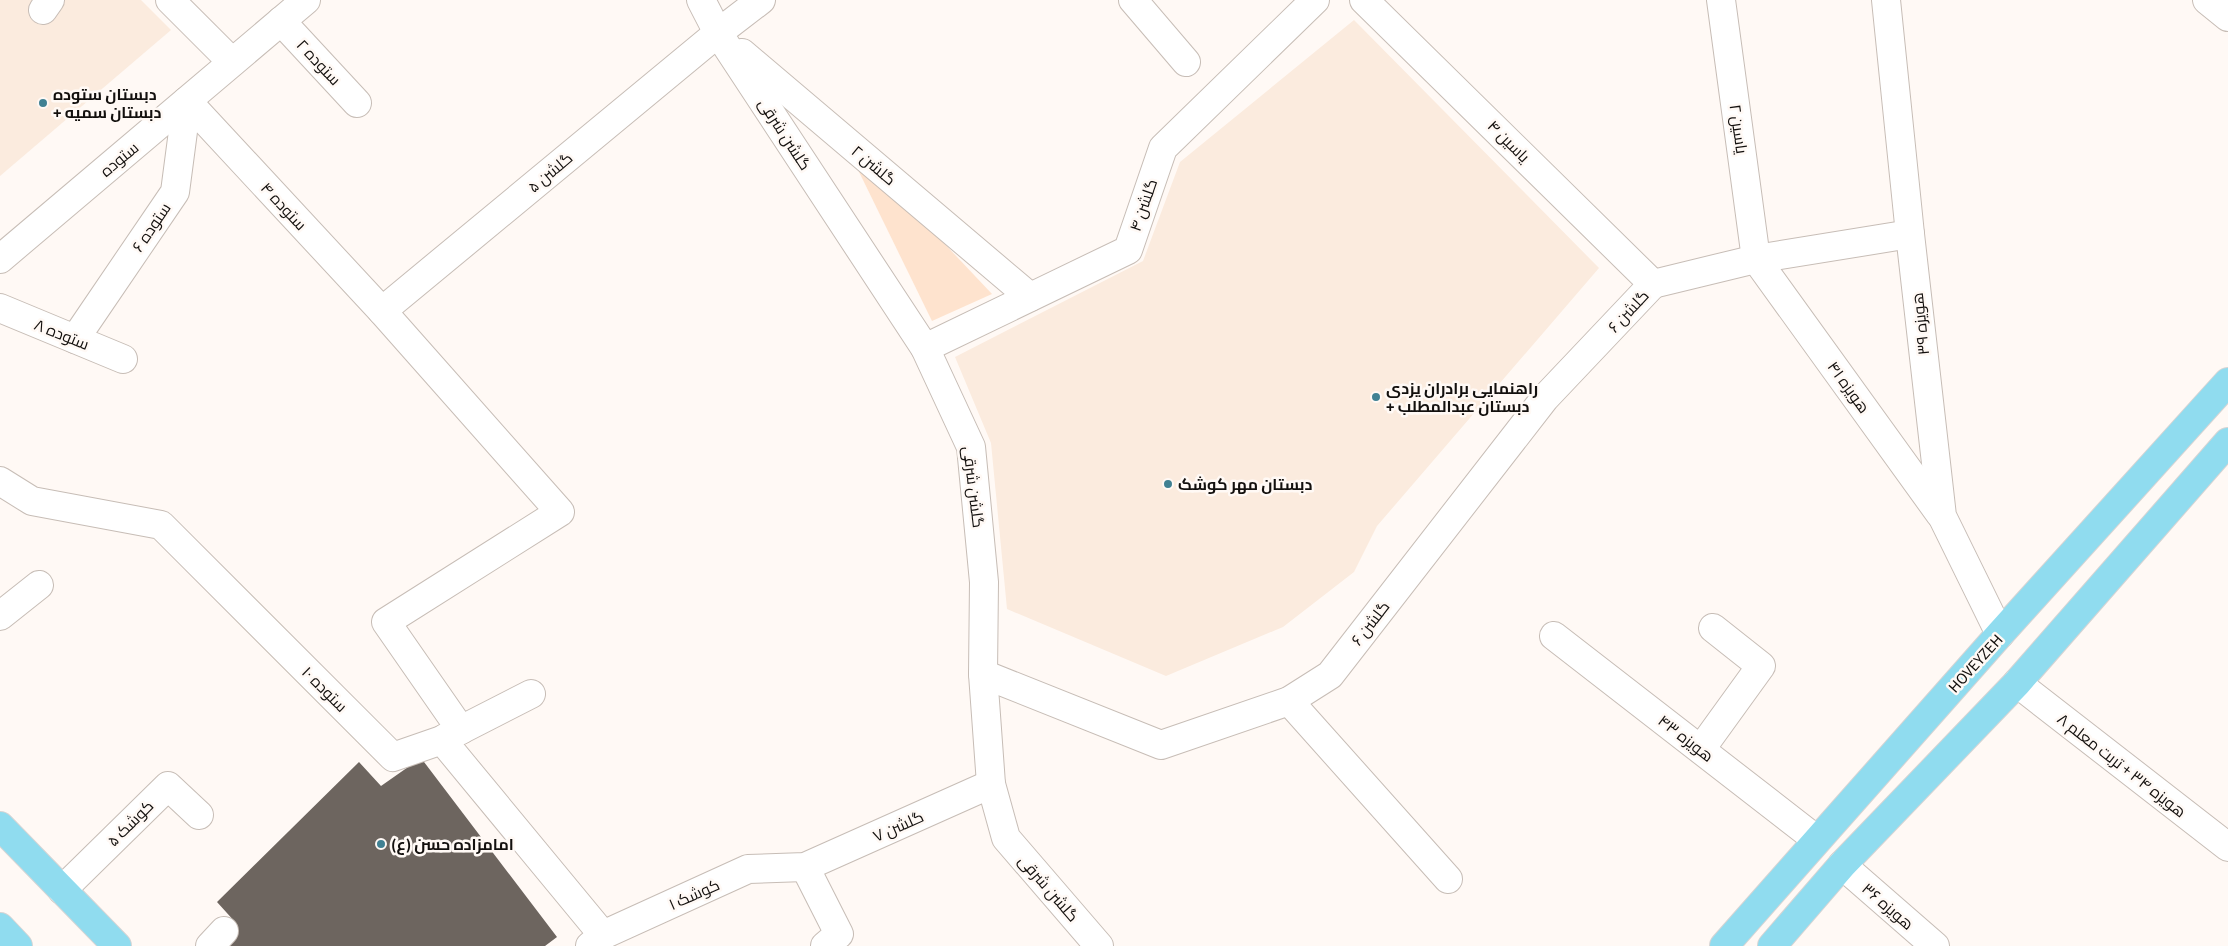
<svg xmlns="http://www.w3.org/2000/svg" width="2228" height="946" viewBox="0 0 2228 946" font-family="'Source Sans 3',Cairo,sans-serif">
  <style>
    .built { fill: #fbebde }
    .green { fill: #fee3ce }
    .building { fill: #6d655f }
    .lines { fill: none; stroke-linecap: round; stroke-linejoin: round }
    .minor-casing { stroke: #c7bdb6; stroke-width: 30 }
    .secondary-casing { stroke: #c7bdb6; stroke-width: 30 }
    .primary-casing { stroke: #d5d4d4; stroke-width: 30 }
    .minor { stroke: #fff; stroke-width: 28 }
    .secondary { stroke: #fff; stroke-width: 28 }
    .primary { stroke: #90dcef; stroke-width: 28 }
    .poi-dot { fill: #408193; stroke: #fff9f5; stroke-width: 2 }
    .labels { text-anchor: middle; stroke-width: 5; stroke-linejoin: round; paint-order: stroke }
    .street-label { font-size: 16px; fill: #13100e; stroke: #fff9f5 }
    .poi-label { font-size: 16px; font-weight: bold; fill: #13100e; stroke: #fff9f5; text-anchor: start }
  </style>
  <rect width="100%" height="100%" fill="#fff9f5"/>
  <g class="built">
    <path d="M0,0H141L171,30L0,176Z"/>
    <path d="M1354,20L1599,268L1377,526L1354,572L1283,627L1166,676L1007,609L991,443L955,357L1143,261L1180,162Z"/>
  </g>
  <path class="green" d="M840,133L992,294L932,321Z"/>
  <path class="building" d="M421,758L557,937L545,946H217L236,923L217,902L359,762L381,786Z"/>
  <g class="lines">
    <defs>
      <g id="minor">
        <path d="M170,0L232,62"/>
        <path d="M701,0L718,33L925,348L971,447L984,582L983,674L991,784L1006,838L1099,946"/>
        <path d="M1133,0L1186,62"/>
        <path d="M1364,0L1653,284"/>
        <path d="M1721,0L1756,259L1940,514"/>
        <path d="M1886,0L1910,234L1942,516L2000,634"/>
        <path d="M43,10L50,0"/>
        <path d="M281,21L357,103"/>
        <path d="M742,53L1030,297"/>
        <path d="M187,101L382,311L560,512L386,622L461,730"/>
        <path d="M0,259L306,0"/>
        <path d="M1653,284L1756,259L1910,234"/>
        <path d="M0,308L123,359"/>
        <path d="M382,311L718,33L761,0"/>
        <path d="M75,339L175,192L187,101"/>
        <path d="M925,348L1128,250L1163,148L1315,0"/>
        <path d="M0,481L32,501L161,525L393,757L442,740L603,935"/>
        <path d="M0,616L39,585"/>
        <path d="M1554,636L1817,840"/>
        <path d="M983,674L1161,745L1289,701L1330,675L1545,398L1653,284"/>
        <path d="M2017,683L2228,847"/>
        <path d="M1289,701L1448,879"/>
        <path d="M445,738L531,694"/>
        <path d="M1701,749L1761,666L1713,628"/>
        <path d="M1842,865L1935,946"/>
        <path d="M805,867L839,934L825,946"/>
        <path d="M62,890L168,786L199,815"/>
        <path d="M210,946L224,931"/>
        <path d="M590,946L603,935L748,869L805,867L991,784"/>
      </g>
      <path id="secondary" d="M2207,0L2228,17"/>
      <g id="primary">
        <path d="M0,826L117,946"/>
        <path d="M0,927L18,946"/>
        <path d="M1724,946L2000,634L2228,382"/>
        <path d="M1772,946L1842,865L2017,683L2228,442"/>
      </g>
    </defs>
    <use href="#minor" class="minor-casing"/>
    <use href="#secondary" class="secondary-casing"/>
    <use href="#primary" class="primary-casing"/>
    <use href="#minor" class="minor"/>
    <use href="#secondary" class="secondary"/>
    <use href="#primary" class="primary"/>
  </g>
  <g class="poi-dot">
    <circle cx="43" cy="103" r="5"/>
    <circle cx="1376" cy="397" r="5"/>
    <circle cx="1168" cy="484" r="5"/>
    <circle cx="381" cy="844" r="5"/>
  </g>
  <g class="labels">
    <g class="street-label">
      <text transform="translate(319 62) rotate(47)" y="6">ستوده ۲</text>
      <text transform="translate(1739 129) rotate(82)" y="6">یاسین ۲</text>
      <text transform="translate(785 134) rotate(57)" y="6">گلشن شرقی</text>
      <text transform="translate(1509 141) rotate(45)" y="6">یاسین ۴</text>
      <text transform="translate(119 159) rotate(-40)" y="6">ستوده</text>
      <text transform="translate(874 165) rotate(40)" y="6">گلشن ۲</text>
      <text transform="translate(550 172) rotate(-40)" y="6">گلشن ۵</text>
      <text transform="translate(1143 205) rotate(-71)" y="6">گلشن ۴</text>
      <text transform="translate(284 206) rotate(47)" y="6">ستوده ۴</text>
      <text transform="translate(151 227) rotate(-56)" y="6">ستوده ۶</text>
      <text transform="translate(1628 311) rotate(-47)" y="6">گلشن ۶</text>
      <text transform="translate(1920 324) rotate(-96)" y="6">هویزه ۳۹</text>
      <text transform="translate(62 334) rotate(22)" y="6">ستوده ۸</text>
      <text transform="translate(1849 387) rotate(54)" y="6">هویزه ۴۱</text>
      <text transform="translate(974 487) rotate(83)" y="6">گلشن شرقی</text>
      <text transform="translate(1370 623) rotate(-52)" y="6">گلشن ۶</text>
      <text transform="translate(1975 663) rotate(-48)" y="6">HOVEYZEH</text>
      <text transform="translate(325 689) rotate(45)" y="6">ستوده ۱۰</text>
      <text transform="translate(1686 738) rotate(38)" y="6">هویزه ۴۳</text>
      <text transform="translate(2122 765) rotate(38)" y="6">هویزه ۳۴ + تربت معلم ۸</text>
      <text transform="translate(130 823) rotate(-45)" y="6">کوشک ۵</text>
      <text transform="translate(898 826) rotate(-24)" y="6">گلشن ۷</text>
      <text transform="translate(1049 888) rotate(49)" y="6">گلشن شرقی</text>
      <text transform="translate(694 894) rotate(-24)" y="6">کوشک ۱</text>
      <text transform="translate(1888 906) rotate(41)" y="6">هویزه ۳۶</text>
    </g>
    <g class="poi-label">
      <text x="53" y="100">دبستان ستوده<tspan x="53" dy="18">+ دبستان سمیه</tspan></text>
      <text x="1386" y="394">راهنمایی برادران یزدی<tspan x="1386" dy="18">+ دبستان عبدالمطلب</tspan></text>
      <text x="1178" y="490">دبستان مهر کوشک</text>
      <text x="391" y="850">امامزاده حسن (ع)</text>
    </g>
  </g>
</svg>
